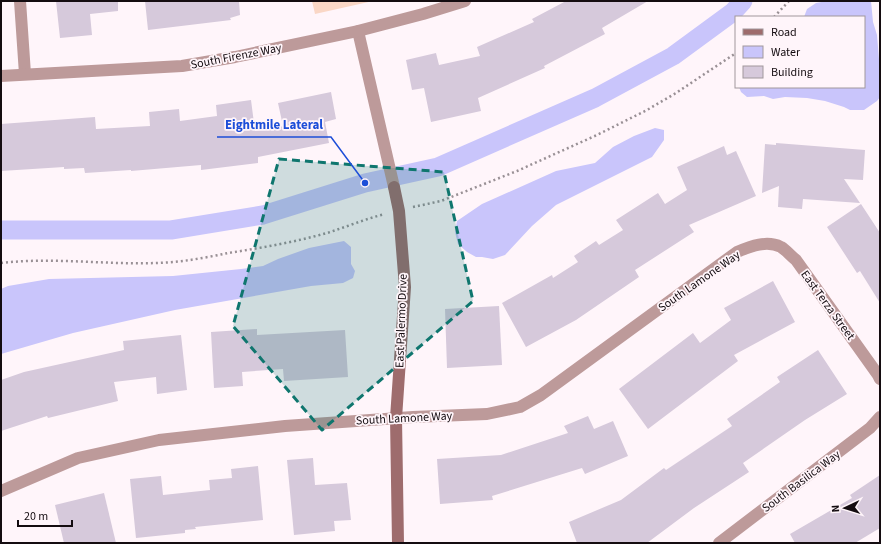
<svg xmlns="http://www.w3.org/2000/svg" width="881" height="544" viewBox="0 0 881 544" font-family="'Source Sans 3',sans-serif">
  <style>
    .green { fill: #fad7c6 }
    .water { fill: #c9c5fb }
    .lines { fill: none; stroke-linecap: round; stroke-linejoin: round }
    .canal { stroke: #c9c5fb; stroke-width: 19 }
    .building { fill: #d6c9db }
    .path { stroke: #999095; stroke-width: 2.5; stroke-dasharray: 2 3; stroke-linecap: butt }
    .street { stroke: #bd9a9a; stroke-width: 12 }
    .secondary { stroke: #9e6c6d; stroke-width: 12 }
    .marked { fill: #0f766e; fill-opacity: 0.2; stroke: #0f766e; stroke-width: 3; stroke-dasharray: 8 5; stroke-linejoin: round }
    .labels { text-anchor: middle; stroke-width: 3.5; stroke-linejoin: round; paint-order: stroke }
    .street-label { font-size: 12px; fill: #140c10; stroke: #fff5fa }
    .leader { fill: none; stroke: #1d4ed8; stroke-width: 1.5 }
    .callout-dot { fill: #1d4ed8; stroke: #fff5fa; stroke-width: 1.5 }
    .callout-label { font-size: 13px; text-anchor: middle; font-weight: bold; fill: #1d4ed8; stroke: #fff5fa; stroke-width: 3.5; stroke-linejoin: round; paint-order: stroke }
  </style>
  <rect width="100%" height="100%" fill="#fff5fa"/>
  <path class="green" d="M312,1H373L315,14Z"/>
  <g class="water">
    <path d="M827,1H871L873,22L877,35L880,71V97L877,101L864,110H850L844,107L825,101L807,98L785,97L773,99L764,96L747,97L741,92L739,87H864V17H804L807,9L816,3Z"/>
    <path d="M655,128L664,130V140L652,157L556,205L532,226L505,255L493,259L482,257H476L467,252L458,244L455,232L457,221L482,204L556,171L595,163L613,147L634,136Z"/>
    <path d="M344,241L351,247V264L355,271L353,278L343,283L311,286L175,310L73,333L1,354V289L8,286L49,279L173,276L241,269L263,266L278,259L309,248Z"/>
  </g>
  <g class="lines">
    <path class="canal" d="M1,230H171L263,215L365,183L438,167L595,98L673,56L733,12L743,1"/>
  </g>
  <g class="building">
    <path d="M56,1H118V11L90,14L92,35L60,38Z"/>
    <path d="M145,1H239L240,15L230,18L231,20L148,30Z"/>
    <path d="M566,1H648L602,28L605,34L544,66L545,68L478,98L481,111L431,122L424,88L412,90L406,60L436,53L439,65L480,56L477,47L534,22L532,19Z"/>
    <path d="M331,92L336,119L325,122L329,143L258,157V163L201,170V165L131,171V170L85,173L84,168L64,169V167L1,171V124L95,117L96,129L150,126L149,112L179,109L180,121L217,116L216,105L251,100L255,131L283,126L278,103Z"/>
    <path d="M776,143L865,150L863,180L844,179L860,203L803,199L802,209L778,207L779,186L762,193L765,144L776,145Z"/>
    <path d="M724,146L727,155L736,151L756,196L689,225L694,232L635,270L639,277L576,320L526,347L502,303L552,275L553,278L578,262L574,256L596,241L599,245L623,230L616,220L658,193L665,204L687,190L677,167Z"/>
    <path d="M861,204L880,233V303L860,271L857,273L827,227Z"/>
    <path d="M773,281L795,322L734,355L738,361L648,429L619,389L693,333L700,343L731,320L724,308Z"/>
    <path d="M499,306L502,365L447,368L445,309Z"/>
    <path d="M257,329V335L345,330L348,377L284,381L283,369L242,372L243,386L214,388L211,332Z"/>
    <path d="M181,335L187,390L157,394L156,377L114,382L118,401L48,418L47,416L1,431V380L24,372L124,350L123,341Z"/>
    <path d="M818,350L847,394L805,420L743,463L749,472L694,508L647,543H577L569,522L621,500L664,468L666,470L732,426L727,419L780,382L777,377Z"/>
    <path d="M588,416L594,429L613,421L628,456L585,474L582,468L492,496L493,500L440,504L437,459L501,455L568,433L564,426Z"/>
    <path d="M313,458L315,485L347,483L351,520L334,521L335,531L294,535L287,460Z"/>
    <path d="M258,466L263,520L195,527L196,529L185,530V533L136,538L130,479L161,476L163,495L210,490L209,480L232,478L231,469Z"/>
    <path d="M880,475V528L855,543H795L790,534L852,498L850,495Z"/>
    <path d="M104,493L116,543H64L55,505Z"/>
  </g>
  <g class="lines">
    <g class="path">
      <path d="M774,17L789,1"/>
      <path d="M413,207L441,201L517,171L597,135L647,110L676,93L736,53"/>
      <path d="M1,263C62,256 123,268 183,261C198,259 214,256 228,253C261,248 295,242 327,233C346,227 365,219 385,214"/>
    </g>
    <g class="street">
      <path d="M20,1L25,74"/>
      <path d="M358,31L394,187"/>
      <path d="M1,76L182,66L235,57L358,31L423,14L465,1"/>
      <path d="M1,491L78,458L159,440L285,426L413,417L487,414L520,407L541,395L737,252C751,246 767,240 781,247C786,250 791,256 796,260L878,375L880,379"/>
      <path d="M719,543L870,428L880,417"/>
    </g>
    <path class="secondary" d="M394,187L399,211L405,287L396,418L398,543"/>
  </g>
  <path class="marked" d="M279,159L444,172L473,301L322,430L233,326Z"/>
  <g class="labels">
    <g class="street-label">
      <text transform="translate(236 56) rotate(-11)" y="4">South Firenze Way</text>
      <text transform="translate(699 281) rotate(-35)" y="4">South Lamone Way</text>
      <text transform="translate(828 305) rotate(54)" y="4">East Terza Street</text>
      <text transform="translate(401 321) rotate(-88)" y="4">East Palermo Drive</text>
      <text transform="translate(404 418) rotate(-3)" y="4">South Lamone Way</text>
      <text transform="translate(801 481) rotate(-37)" y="4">South Basilica Way</text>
    </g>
  </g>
  <path class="leader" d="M365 183L331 137H217"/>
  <circle class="callout-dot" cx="365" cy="183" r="4"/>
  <g class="callout-label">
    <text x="274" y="129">Eightmile Lateral</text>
  </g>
  <rect width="881" height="544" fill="none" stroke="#140c10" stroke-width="4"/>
  <rect x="735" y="16" width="130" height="72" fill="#fff5fa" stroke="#a1989c"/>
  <rect x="743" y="29" width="20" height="6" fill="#9e6c6d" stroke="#a1989c"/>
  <text x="771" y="36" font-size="12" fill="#140c10">Road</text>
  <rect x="743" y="46" width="20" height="12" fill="#c9c5fb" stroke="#a1989c"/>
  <text x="771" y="56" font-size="12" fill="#140c10">Water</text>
  <rect x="743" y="66" width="20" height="12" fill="#d6c9db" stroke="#a1989c"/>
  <text x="771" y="76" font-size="12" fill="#140c10">Building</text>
  <g transform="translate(845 508) rotate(266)" stroke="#fff5fa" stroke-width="3" paint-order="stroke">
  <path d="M0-3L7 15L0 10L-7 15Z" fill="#140c10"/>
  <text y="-6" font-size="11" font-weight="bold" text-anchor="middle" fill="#140c10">N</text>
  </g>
  <path d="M18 520v6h54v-6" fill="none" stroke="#140c10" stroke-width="2"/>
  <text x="24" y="520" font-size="12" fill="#140c10" stroke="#fff5fa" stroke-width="3" paint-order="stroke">20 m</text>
</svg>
